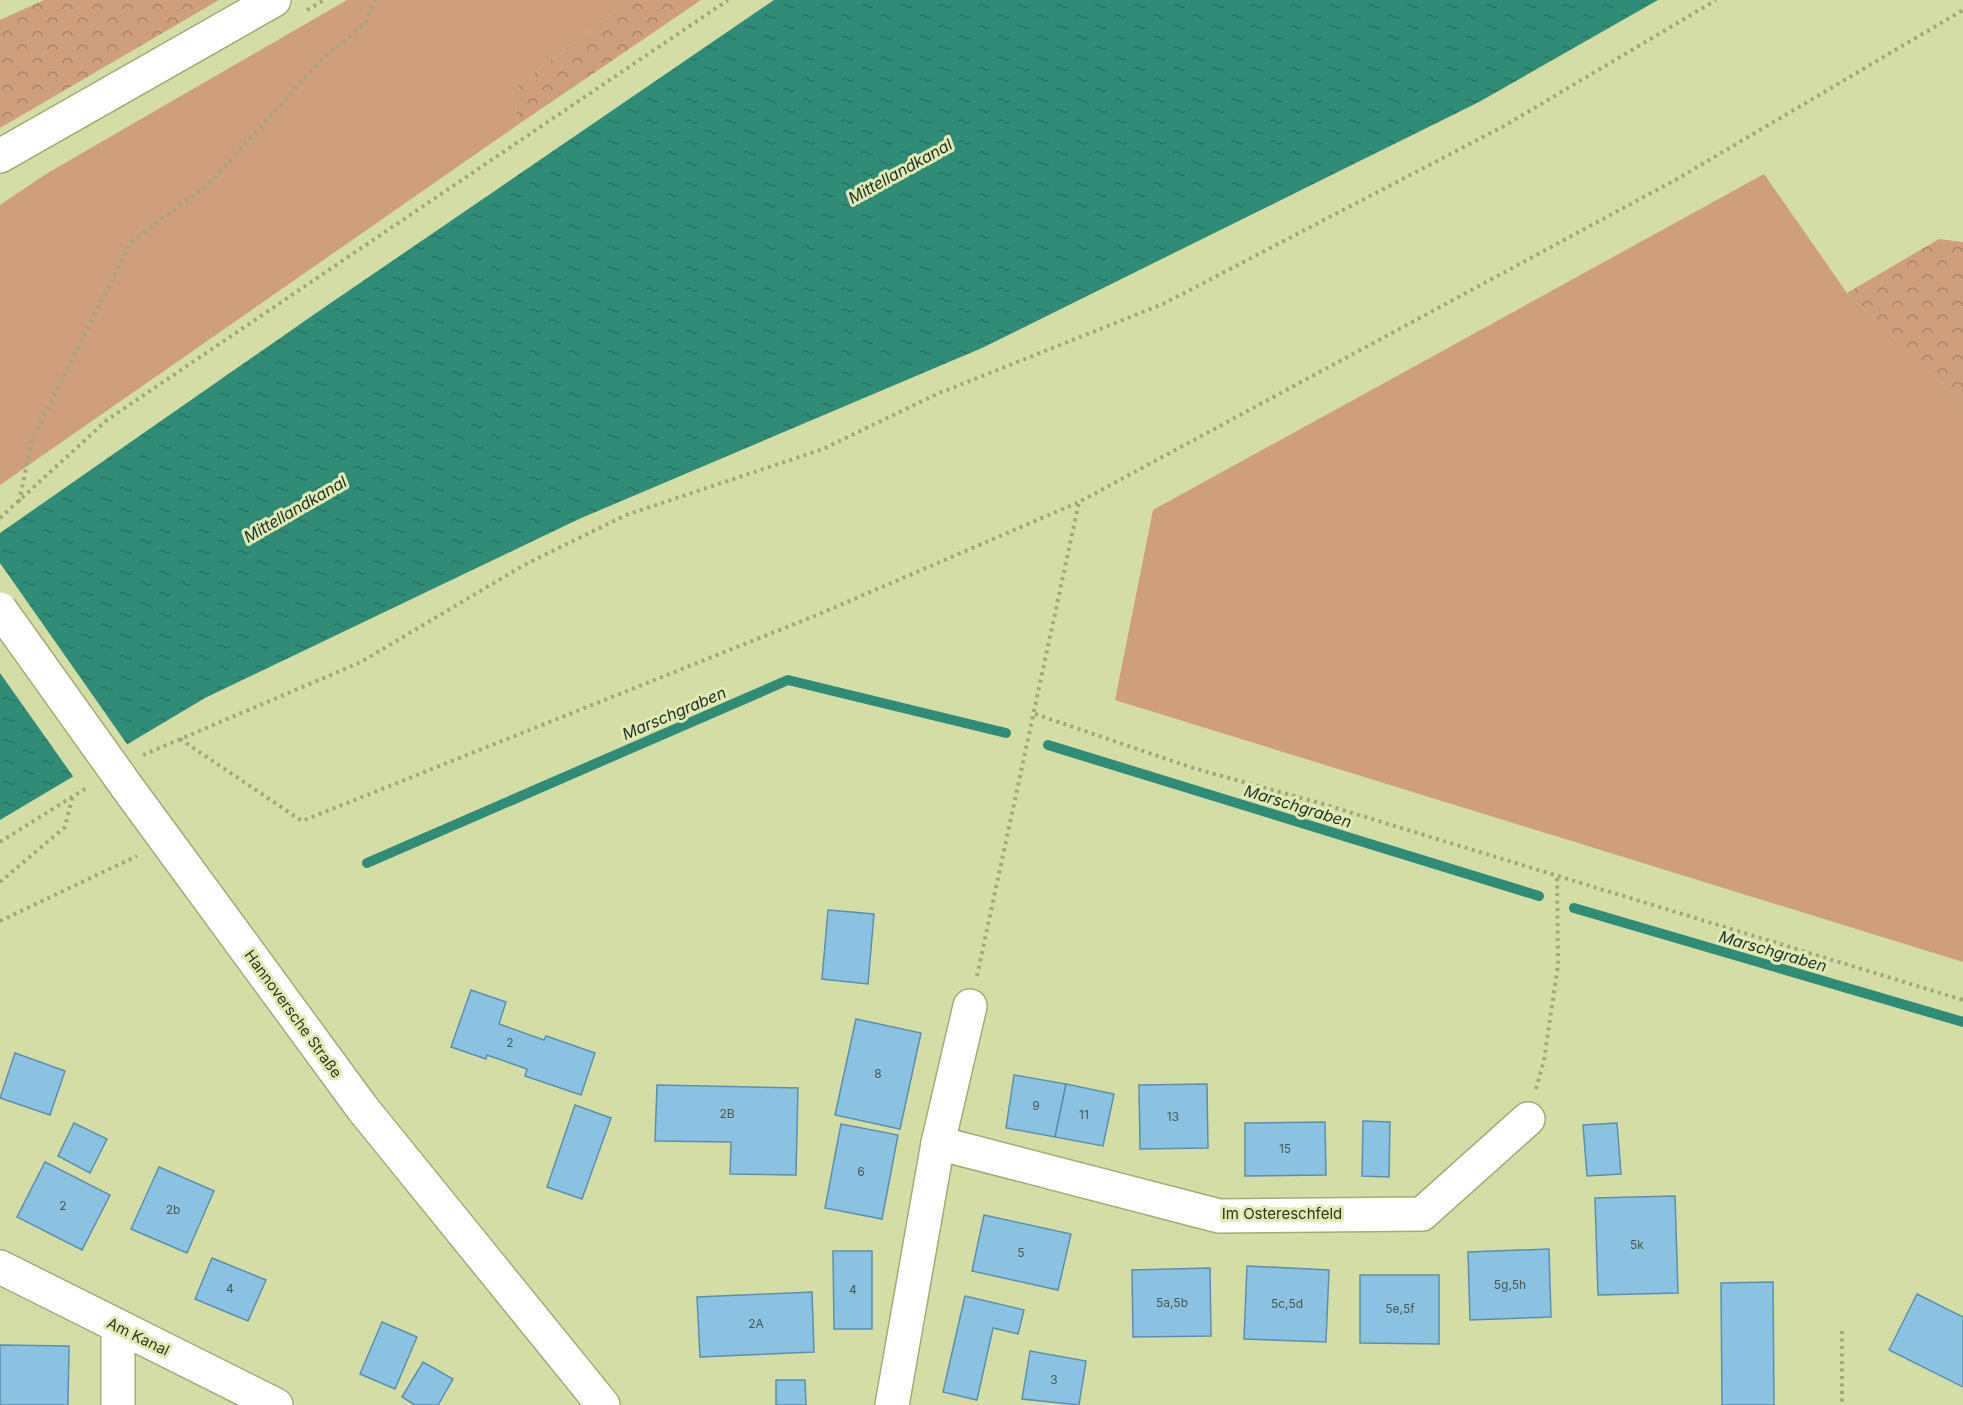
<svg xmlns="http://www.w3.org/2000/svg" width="1963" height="1405" viewBox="0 0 1963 1405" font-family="Inter,sans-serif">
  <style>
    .grass { fill: #cf9e7d }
    .forest { fill: url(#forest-crowns) }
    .water { fill: url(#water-ripples) }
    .pier { fill: #d5dda7 }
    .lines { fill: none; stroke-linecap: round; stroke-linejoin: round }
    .stream { stroke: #308c77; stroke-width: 10 }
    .building { fill: #8cc2e1; stroke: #5b8fad; stroke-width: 1.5 }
    .minor-casing { stroke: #a4ab77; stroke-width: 36 }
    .major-casing { stroke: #a4ab77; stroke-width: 36 }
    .path { stroke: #a0a77b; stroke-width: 4; stroke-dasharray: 3 4.5; stroke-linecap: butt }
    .minor { stroke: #fff; stroke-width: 33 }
    .major { stroke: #fff; stroke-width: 33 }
    .major-bridge-casing { stroke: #a4ab77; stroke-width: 36; stroke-linecap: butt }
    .major-bridge { stroke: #fff; stroke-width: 33 }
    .labels { text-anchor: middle; stroke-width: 6; stroke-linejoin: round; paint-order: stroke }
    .number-label { font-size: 12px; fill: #485850 }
    .street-label { font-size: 15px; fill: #31341f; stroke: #e2eab4 }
    .water-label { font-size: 16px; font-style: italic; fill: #1a2f2a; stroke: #e2eab4 }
  </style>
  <defs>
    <pattern id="forest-crowns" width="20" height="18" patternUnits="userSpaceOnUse" patternTransform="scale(1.5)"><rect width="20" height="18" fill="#cf9e7d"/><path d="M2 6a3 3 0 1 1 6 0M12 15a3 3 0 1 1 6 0" fill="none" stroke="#a98266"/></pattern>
    <pattern id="water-ripples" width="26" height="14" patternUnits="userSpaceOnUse" patternTransform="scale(1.5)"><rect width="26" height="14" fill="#308c77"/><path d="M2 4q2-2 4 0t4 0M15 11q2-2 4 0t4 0" fill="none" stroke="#297361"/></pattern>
  </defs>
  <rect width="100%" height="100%" fill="#d5dda7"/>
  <g class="grass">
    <path d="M347,0H630L512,90L519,124L0,485V205L46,174Z"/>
    <path d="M1764,174L1847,293L1963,404V962L1115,700L1153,510Z"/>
  </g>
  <g class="forest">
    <path d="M44,0H219L0,128V20Z"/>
    <path d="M630,0H701L519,124L512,90Z"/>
    <path d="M1939,239L1963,242V404L1847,293Z"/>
  </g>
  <path class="water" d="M774,0H1658L1479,102L982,348L579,519L205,698L0,820V533L319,311Z"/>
  <path class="pier" d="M0,563L129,747L75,779L0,673Z"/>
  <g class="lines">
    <g class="stream">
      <path d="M1048,745L1539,896"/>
      <path d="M367,863L788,680L1006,733"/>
      <path d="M1574,908L1963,1022"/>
    </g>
  </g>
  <g class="building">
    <path d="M828,910L874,914L868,984L822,979Z"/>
    <path d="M471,990L506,1002L499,1024L544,1040L546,1036L595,1053L581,1095L525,1076L527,1069L487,1055L486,1059L451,1047Z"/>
    <path d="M856,1019L921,1033L900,1129L835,1115Z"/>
    <path d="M15,1053L65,1071L50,1115L0,1098Z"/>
    <path d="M1014,1075L1066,1084L1055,1137L1006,1128Z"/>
    <path d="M1066,1084L1114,1094L1103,1146L1055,1137Z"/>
    <path d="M1207,1084L1208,1148L1140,1149L1139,1085Z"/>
    <path d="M657,1085L798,1088L796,1175L730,1174L731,1142L655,1141Z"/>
    <path d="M575,1105L611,1118L582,1199L547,1187Z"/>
    <path d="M1363,1121L1390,1122L1389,1177L1362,1176Z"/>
    <path d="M1325,1122L1326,1175L1245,1176V1123Z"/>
    <path d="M74,1123L107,1139L90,1173L58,1156Z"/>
    <path d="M1617,1123L1621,1174L1587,1176L1583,1125Z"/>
    <path d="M841,1124L898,1135L882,1219L825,1208Z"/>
    <path d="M45,1162L110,1195L82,1250L17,1217Z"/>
    <path d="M159,1167L214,1191L187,1253L131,1229Z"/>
    <path d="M1675,1196L1678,1293L1598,1295L1595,1198Z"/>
    <path d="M984,1215L1071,1234L1058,1290L972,1271Z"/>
    <path d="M1549,1249L1551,1317L1470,1320L1468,1252Z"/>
    <path d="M833,1251H872V1329H834Z"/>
    <path d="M212,1258L266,1280L248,1321L195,1299Z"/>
    <path d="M1247,1266L1329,1270L1326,1342L1244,1339Z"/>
    <path d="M1210,1268L1211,1336L1133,1337L1132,1270Z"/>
    <path d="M1360,1275H1439V1344L1360,1343Z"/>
    <path d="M1773,1282L1774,1405H1722L1721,1283Z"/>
    <path d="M812,1292L814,1352L700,1357L697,1297Z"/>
    <path d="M1917,1294L1963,1317V1387L1889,1350Z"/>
    <path d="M965,1296L1024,1310L1018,1334L993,1328L977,1400L943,1392Z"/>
    <path d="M382,1322L417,1337L395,1389L360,1374Z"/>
    <path d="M0,1345L69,1346L68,1405H0Z"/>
    <path d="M1030,1351L1086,1361L1079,1405L1022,1399Z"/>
    <path d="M423,1362L453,1379L438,1405H415L402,1397Z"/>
    <path d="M776,1380H805L806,1405H776Z"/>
  </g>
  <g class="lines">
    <defs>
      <g id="minor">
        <path d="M938,1143L1219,1216L1422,1214L1528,1119"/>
        <path d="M0,1267L276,1405"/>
        <path d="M118,1327V1405"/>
        <path d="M892,1405L938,1143L970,1006"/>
      </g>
      <g id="major">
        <path d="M0,156L274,0"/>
        <path d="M127,787L363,1109L603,1405"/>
      </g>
    </defs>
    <use href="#minor" class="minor-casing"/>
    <use href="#major" class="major-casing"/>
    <g class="path">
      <path d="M307,10L324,0"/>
      <path d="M19,502L32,440L131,242L209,184L321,60L365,24L375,0"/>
      <path d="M0,518L107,420L728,0"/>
      <path d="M1035,714L1193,768L1323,804L1963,1000"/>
      <path d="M180,739L302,821L817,615L1079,502"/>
      <path d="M143,755L361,662L524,565L626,515L823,449L937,394L1163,304L1504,126L1716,0"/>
      <path d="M0,842L88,787"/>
      <path d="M0,882L65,827L72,798"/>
      <path d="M0,921L137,856"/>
      <path d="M977,976L1079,502L1677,179L1963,10"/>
      <path d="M1536,1089L1544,1060L1558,965L1557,876"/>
      <path d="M1842,1331V1405"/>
    </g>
    <use href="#minor" class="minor"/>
    <use href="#major" class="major"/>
    <defs>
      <path id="major-bridge" d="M0,609L127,787"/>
    </defs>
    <use href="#major-bridge" class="major-bridge-casing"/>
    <use href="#major-bridge" class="major-bridge"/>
  </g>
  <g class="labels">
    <g class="number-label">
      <text x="510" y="1047">2</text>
      <text x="878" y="1078">8</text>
      <text x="1036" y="1110">9</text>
      <text x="727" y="1118">2B</text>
      <text x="1084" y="1119">11</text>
      <text x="1173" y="1121">13</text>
      <text x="1285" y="1153">15</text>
      <text x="861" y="1176">6</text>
      <text x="63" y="1210">2</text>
      <text x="173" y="1214">2b</text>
      <text x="1637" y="1249">5k</text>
      <text x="1021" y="1257">5</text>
      <text x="1510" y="1289">5g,5h</text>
      <text x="230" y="1293">4</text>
      <text x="853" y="1294">4</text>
      <text x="1172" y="1307">5a,5b</text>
      <text x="1287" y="1308">5c,5d</text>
      <text x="1400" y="1313">5e,5f</text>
      <text x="756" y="1328">2A</text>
      <text x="1054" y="1384">3</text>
    </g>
    <g class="street-label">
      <text transform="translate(293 1014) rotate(54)" y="5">Hannoversche Straße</text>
      <text x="1282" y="1219">Im Ostereschfeld</text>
      <text transform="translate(138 1337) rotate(26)" y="5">Am Kanal</text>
    </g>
    <g class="water-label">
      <text transform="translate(900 171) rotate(-29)" y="6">Mittellandkanal</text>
      <text transform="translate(295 509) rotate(-30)" y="6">Mittellandkanal</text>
      <text transform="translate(674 713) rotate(-23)" y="6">Marschgraben</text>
      <text transform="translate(1298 806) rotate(17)" y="6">Marschgraben</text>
      <text transform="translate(1773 951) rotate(16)" y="6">Marschgraben</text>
    </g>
  </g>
</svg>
